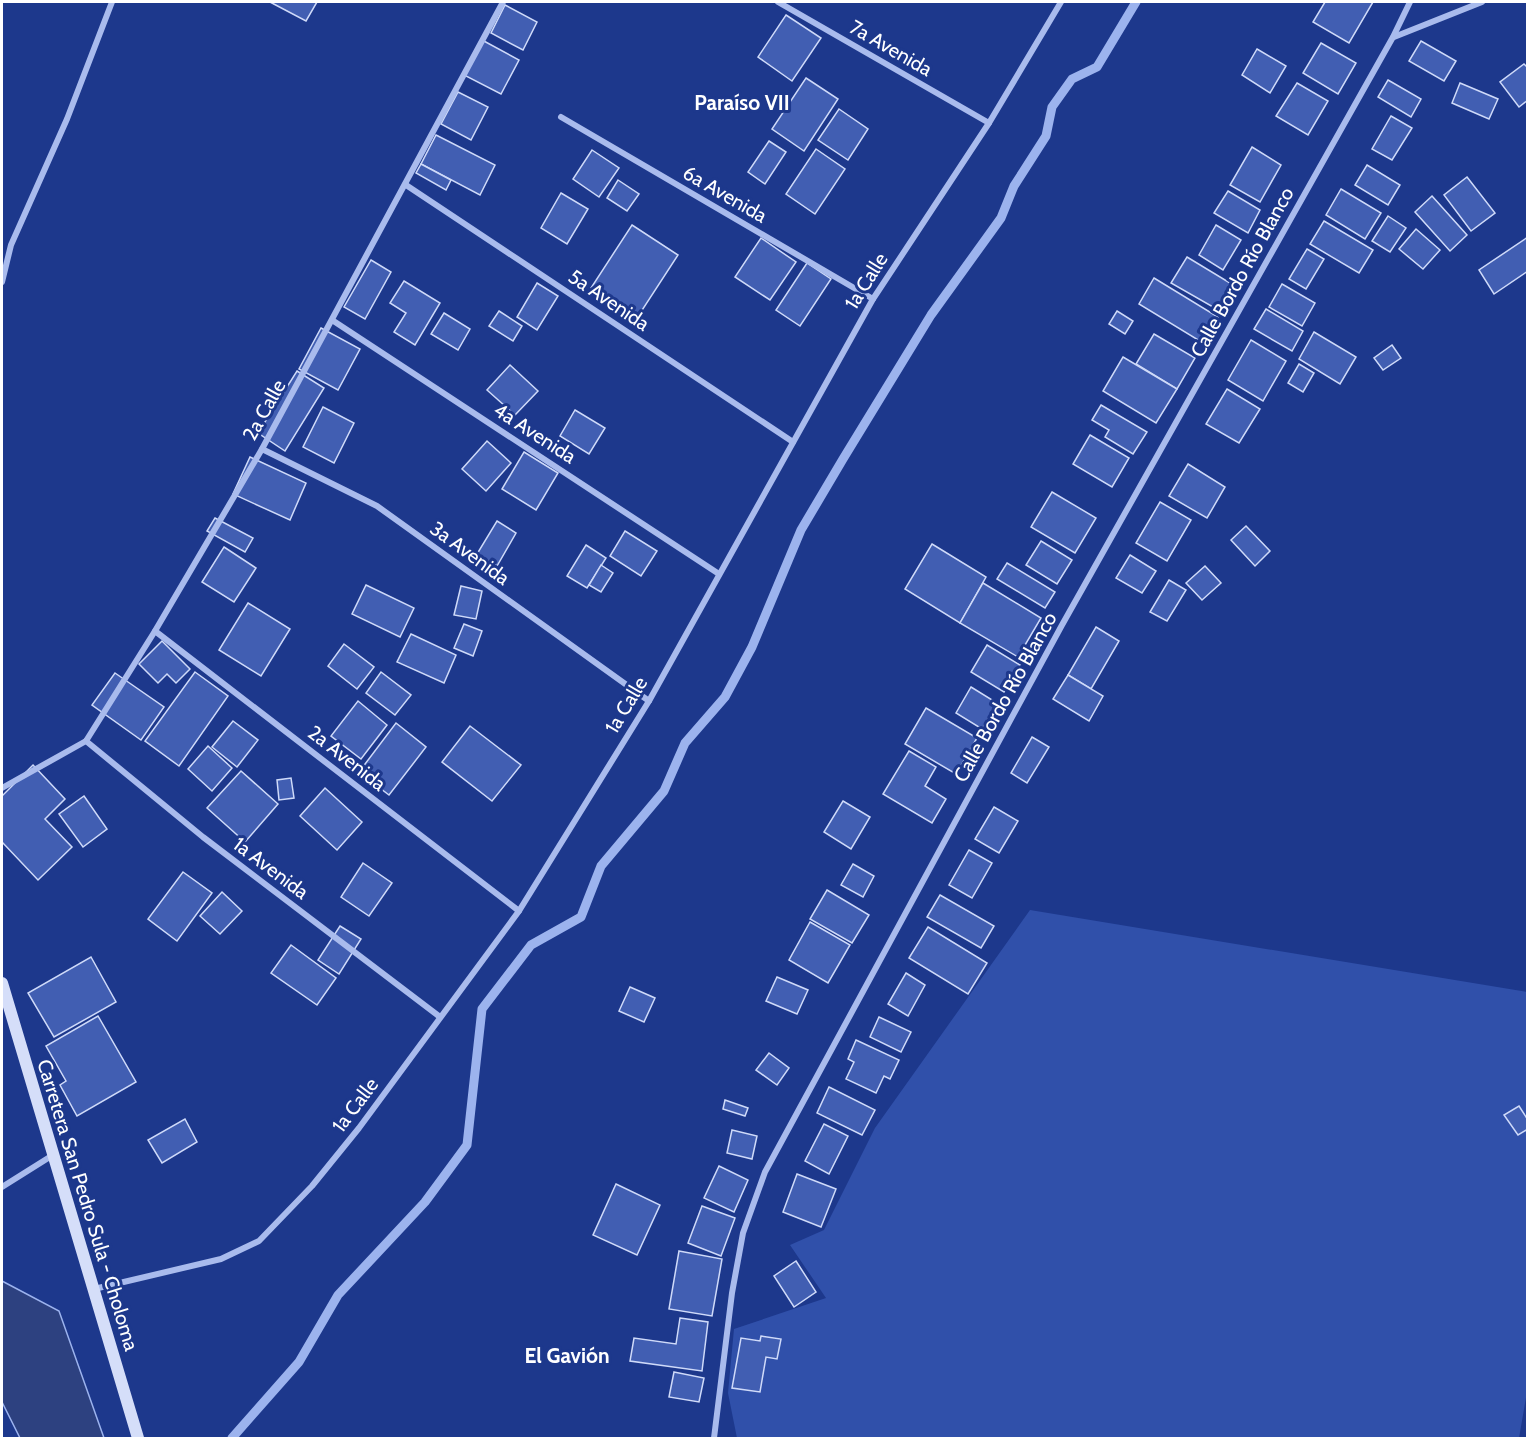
<svg xmlns="http://www.w3.org/2000/svg" width="1529" height="1440" viewBox="0 0 1529 1440" font-family="Cabin,sans-serif">
  <style>
    .green { fill: #3050aa }
    .water { fill: #2d4180; stroke: #9cb3ee; stroke-width: 1.5 }
    .lines { fill: none; stroke-linecap: round; stroke-linejoin: round }
    .stream { stroke: #9cb3ee; stroke-width: 9 }
    .building { fill: #415eb2; stroke: #cfdaf9; stroke-width: 1.5 }
    .street { stroke: #a9bbed; stroke-width: 6 }
    .secondary { stroke: #d5def9; stroke-width: 12 }
    .labels { text-anchor: middle; stroke-width: 6; stroke-linejoin: round; paint-order: stroke }
    .street-label { font-size: 20px; fill: #fff; stroke: #1d388c }
    .neighbourhood-label { font-size: 21px; font-weight: bold; fill: #fff; stroke: #1d388c }
  </style>
  <rect width="100%" height="100%" fill="#1d388c"/>
  <path class="green" d="M1030,910L1527,992L1528,1386L1519,1438H737L728,1393L734,1329L826,1298L790,1245L824,1230L875,1128Z"/>
  <path class="water" d="M2,1281L59,1311L104,1438H20L2,1402Z"/>
  <g class="lines">
    <path class="stream" d="M232,1438L299,1362L338,1295L425,1202L467,1145L482,1009L531,945L581,917L601,866L664,791L685,743L725,697L752,647L801,530L843,459L931,315L1001,218L1014,186L1046,136L1052,107L1072,79L1097,67L1136,2"/>
  </g>
  <g class="building">
    <path d="M270,2H317L306,21Z"/>
    <path d="M1325,2H1373L1349,43L1313,22Z"/>
    <path d="M505,5L537,22L523,50L491,33Z"/>
    <path d="M786,15L821,38L792,81L758,57Z"/>
    <path d="M482,40L519,60L501,94L464,75Z"/>
    <path d="M1421,41L1456,61L1444,81L1409,61Z"/>
    <path d="M1321,43L1356,63L1338,94L1303,73Z"/>
    <path d="M1257,49L1286,66L1270,93L1242,75Z"/>
    <path d="M1524,64L1528,68V100L1519,107L1500,82Z"/>
    <path d="M806,78L838,99L804,151L772,129Z"/>
    <path d="M1388,80L1421,99L1411,117L1378,97Z"/>
    <path d="M1297,83L1328,101L1308,135L1276,116Z"/>
    <path d="M1460,83L1498,99L1489,119L1452,103Z"/>
    <path d="M458,92L488,107L471,140L441,124Z"/>
    <path d="M839,109L868,129L848,160L818,140Z"/>
    <path d="M1391,116L1412,128L1392,160L1372,149Z"/>
    <path d="M436,135L495,165L480,195L421,164Z"/>
    <path d="M769,141L786,152L765,184L748,172Z"/>
    <path d="M1252,147L1281,165L1260,202L1230,185Z"/>
    <path d="M816,149L845,169L815,214L786,194Z"/>
    <path d="M592,150L619,168L599,197L573,179Z"/>
    <path d="M421,164L451,180L446,190L416,173Z"/>
    <path d="M1367,165L1400,185L1388,205L1355,185Z"/>
    <path d="M1467,177L1495,213L1471,231L1444,195Z"/>
    <path d="M618,180L639,194L627,211L607,198Z"/>
    <path d="M1341,189L1381,213L1365,239L1326,215Z"/>
    <path d="M1228,191L1260,210L1248,233L1214,213Z"/>
    <path d="M561,193L588,209L567,244L541,228Z"/>
    <path d="M1432,196L1467,235L1450,251L1415,212Z"/>
    <path d="M1388,216L1406,228L1390,252L1372,241Z"/>
    <path d="M1324,221L1373,250L1359,273L1310,244Z"/>
    <path d="M632,225L678,255L637,318L591,288Z"/>
    <path d="M1216,225L1241,240L1223,270L1199,255Z"/>
    <path d="M1416,229L1440,250L1423,269L1399,249Z"/>
    <path d="M1528,237V271L1494,294L1479,270Z"/>
    <path d="M761,238L796,262L770,300L735,277Z"/>
    <path d="M1307,249L1324,259L1306,289L1289,279Z"/>
    <path d="M1187,257L1235,286L1220,311L1171,283Z"/>
    <path d="M371,260L391,272L365,319L344,307Z"/>
    <path d="M807,263L831,279L800,326L776,310Z"/>
    <path d="M1154,278L1218,317L1203,343L1139,304Z"/>
    <path d="M404,281L440,303L415,345L394,332L406,313L390,303Z"/>
    <path d="M537,283L558,296L537,330L517,317Z"/>
    <path d="M1282,284L1315,303L1302,326L1269,307Z"/>
    <path d="M1266,309L1303,331L1292,351L1254,329Z"/>
    <path d="M499,311L522,326L513,341L489,326Z"/>
    <path d="M1117,311L1133,321L1125,334L1109,324Z"/>
    <path d="M444,313L470,329L458,350L431,334Z"/>
    <path d="M321,328L360,349L338,390L299,369Z"/>
    <path d="M1314,332L1356,357L1340,384L1299,359Z"/>
    <path d="M1154,334L1195,358L1177,389L1136,364Z"/>
    <path d="M1251,340L1286,361L1263,401L1228,380Z"/>
    <path d="M1392,345L1401,358L1383,370L1374,358Z"/>
    <path d="M1123,357L1177,389L1156,423L1103,391Z"/>
    <path d="M1299,364L1314,373L1303,392L1288,383Z"/>
    <path d="M510,365L538,391L515,415L487,390Z"/>
    <path d="M297,371L324,388L285,451L258,433Z"/>
    <path d="M1227,389L1260,409L1239,443L1206,424Z"/>
    <path d="M1101,405L1147,432L1133,454L1105,437L1109,430L1092,420Z"/>
    <path d="M323,407L354,423L334,463L303,447Z"/>
    <path d="M575,410L605,428L589,454L560,436Z"/>
    <path d="M1090,435L1129,458L1112,487L1073,464Z"/>
    <path d="M487,441L511,463L486,491L462,469Z"/>
    <path d="M524,452L558,473L536,510L502,489Z"/>
    <path d="M250,457L306,483L290,520L233,494Z"/>
    <path d="M1188,464L1225,487L1207,518L1169,496Z"/>
    <path d="M1052,492L1096,518L1075,553L1031,527Z"/>
    <path d="M1160,502L1191,520L1167,561L1136,543Z"/>
    <path d="M215,518L253,538L245,552L207,531Z"/>
    <path d="M497,521L516,533L497,566L477,554Z"/>
    <path d="M1246,526L1270,551L1255,566L1231,540Z"/>
    <path d="M625,531L657,551L641,576L610,556Z"/>
    <path d="M1041,541L1072,560L1057,584L1026,565Z"/>
    <path d="M932,544L986,577L960,623L905,589Z"/>
    <path d="M586,545L606,558L587,588L567,576Z"/>
    <path d="M224,547L256,568L234,602L202,582Z"/>
    <path d="M1130,555L1156,571L1142,593L1116,578Z"/>
    <path d="M1007,563L1055,592L1045,608L997,579Z"/>
    <path d="M601,565L613,573L601,592L589,585Z"/>
    <path d="M1205,566L1221,583L1202,600L1186,583Z"/>
    <path d="M1169,580L1186,590L1167,621L1150,612Z"/>
    <path d="M983,583L1041,618L1018,657L960,623Z"/>
    <path d="M366,585L414,608L400,637L352,614Z"/>
    <path d="M461,586L482,591L476,619L454,615Z"/>
    <path d="M248,603L290,629L261,676L219,650Z"/>
    <path d="M464,624L482,631L473,656L454,648Z"/>
    <path d="M1096,627L1119,641L1091,689L1068,675Z"/>
    <path d="M411,634L456,655L444,683L397,662Z"/>
    <path d="M162,641L190,669L176,683L167,674L158,683L139,664Z"/>
    <path d="M344,644L374,667L357,689L328,666Z"/>
    <path d="M987,645L1020,665L1004,692L971,672Z"/>
    <path d="M195,672L228,696L179,766L145,741Z"/>
    <path d="M381,672L411,695L395,715L366,693Z"/>
    <path d="M115,673L164,707L141,740L92,705Z"/>
    <path d="M1068,675L1103,696L1089,721L1053,699Z"/>
    <path d="M971,687L997,703L982,729L956,713Z"/>
    <path d="M358,701L387,725L361,759L331,736Z"/>
    <path d="M926,708L977,738L956,774L905,744Z"/>
    <path d="M233,721L258,740L237,767L212,747Z"/>
    <path d="M396,723L426,747L389,795L359,772Z"/>
    <path d="M470,726L521,765L492,801L442,762Z"/>
    <path d="M1032,737L1049,747L1027,783L1011,773Z"/>
    <path d="M208,746L232,768L212,791L188,769Z"/>
    <path d="M909,751L936,767L925,786L946,799L932,823L883,794Z"/>
    <path d="M33,765L65,799L45,819L72,847L38,880L2,842V796Z"/>
    <path d="M241,771L278,804L245,842L207,808Z"/>
    <path d="M291,778L294,798L279,800L277,780Z"/>
    <path d="M325,788L362,822L337,850L300,816Z"/>
    <path d="M84,796L107,829L83,847L59,814Z"/>
    <path d="M843,801L870,817L851,849L824,832Z"/>
    <path d="M994,807L1018,821L999,853L975,839Z"/>
    <path d="M969,850L992,863L972,898L949,885Z"/>
    <path d="M363,863L392,883L369,916L341,897Z"/>
    <path d="M853,864L874,876L863,897L841,885Z"/>
    <path d="M183,872L212,893L177,941L148,919Z"/>
    <path d="M827,890L869,915L852,943L810,919Z"/>
    <path d="M222,892L242,911L220,934L200,916Z"/>
    <path d="M940,895L994,926L981,948L927,917Z"/>
    <path d="M810,922L850,945L828,983L789,960Z"/>
    <path d="M340,926L361,939L339,974L318,960Z"/>
    <path d="M928,927L987,963L968,994L909,958Z"/>
    <path d="M291,945L336,978L317,1005L271,973Z"/>
    <path d="M91,957L116,1002L54,1037L28,993Z"/>
    <path d="M906,973L925,985L908,1016L888,1004Z"/>
    <path d="M777,977L808,990L797,1014L766,1001Z"/>
    <path d="M630,987L655,998L644,1022L619,1011Z"/>
    <path d="M98,1016L136,1082L77,1116L60,1085L66,1081L46,1046Z"/>
    <path d="M879,1017L911,1032L901,1052L870,1037Z"/>
    <path d="M856,1040L899,1060L890,1079L884,1076L876,1093L846,1079L854,1062L848,1059Z"/>
    <path d="M769,1053L789,1068L777,1085L756,1070Z"/>
    <path d="M829,1087L875,1110L862,1135L817,1113Z"/>
    <path d="M725,1100L748,1108L745,1116L723,1109Z"/>
    <path d="M1519,1106L1528,1120V1129L1518,1135L1504,1115Z"/>
    <path d="M185,1119L197,1142L162,1163L148,1140Z"/>
    <path d="M824,1124L848,1136L829,1174L805,1161Z"/>
    <path d="M732,1130L757,1136L752,1159L727,1153Z"/>
    <path d="M719,1166L748,1180L734,1212L704,1198Z"/>
    <path d="M797,1174L836,1189L821,1227L783,1212Z"/>
    <path d="M616,1184L660,1205L637,1255L593,1235Z"/>
    <path d="M702,1206L735,1218L721,1256L688,1243Z"/>
    <path d="M679,1251L722,1259L712,1316L669,1309Z"/>
    <path d="M796,1261L816,1292L794,1307L774,1276Z"/>
    <path d="M680,1318L708,1322L702,1371L630,1361L634,1338L676,1344Z"/>
    <path d="M761,1336L781,1339L777,1359L766,1357L760,1392L732,1388L741,1338L760,1341Z"/>
    <path d="M674,1372L704,1378L699,1402L669,1397Z"/>
  </g>
  <g class="lines">
    <g class="street">
      <path d="M778,2L989,123"/>
      <path d="M1394,37L1482,2"/>
      <path d="M561,117L873,299"/>
      <path d="M406,185L793,442"/>
      <path d="M2,282L11,245L67,119L112,2"/>
      <path d="M332,320L719,574"/>
      <path d="M262,449L377,506L649,701"/>
      <path d="M155,631L519,911"/>
      <path d="M86,741L203,837L440,1017"/>
      <path d="M2,788L86,741L155,631L262,449L503,2"/>
      <path d="M2,1187L53,1155"/>
      <path d="M94,1289L221,1259L259,1241L312,1186L359,1128L519,911L649,701L873,299L989,123L1061,2"/>
      <path d="M714,1438L732,1293L743,1233L765,1172L1062,625L1393,37L1410,2"/>
    </g>
    <path class="secondary" d="M2,983L138,1438"/>
  </g>
  <g class="labels">
    <g class="street-label">
      <text transform="translate(891 48) rotate(30)" y="7">7a Avenida</text>
      <text transform="translate(725 194) rotate(30)" y="7">6a Avenida</text>
      <text transform="translate(1242 272) rotate(-61)" y="7">Calle Bordo Río Blanco</text>
      <text transform="translate(866 281) rotate(-58)" y="7">1a Calle</text>
      <text transform="translate(609 300) rotate(34)" y="7">5a Avenida</text>
      <text transform="translate(264 410) rotate(-61)" y="7">2a Calle</text>
      <text transform="translate(535 433) rotate(33)" y="7">4a Avenida</text>
      <text transform="translate(470 553) rotate(36)" y="7">3a Avenida</text>
      <text transform="translate(1005 697) rotate(-61)" y="7">Calle Bordo Río Blanco</text>
      <text transform="translate(626 705) rotate(-59)" y="7">1a Calle</text>
      <text transform="translate(347 758) rotate(38)" y="7">2a Avenida</text>
      <text transform="translate(271 868) rotate(37)" y="7">1a Avenida</text>
      <text transform="translate(355 1105) rotate(-53)" y="7">1a Calle</text>
      <text transform="translate(88 1205) rotate(73)" y="7">Carretera San Pedro Sula - Choloma</text>
    </g>
    <g class="neighbourhood-label">
      <text x="742" y="110">Paraíso VII</text>
      <text x="567" y="1363">El Gavión</text>
    </g>
  </g>
  <rect width="1529" height="1440" fill="none" stroke="#ffffff" stroke-width="6"/>
</svg>
